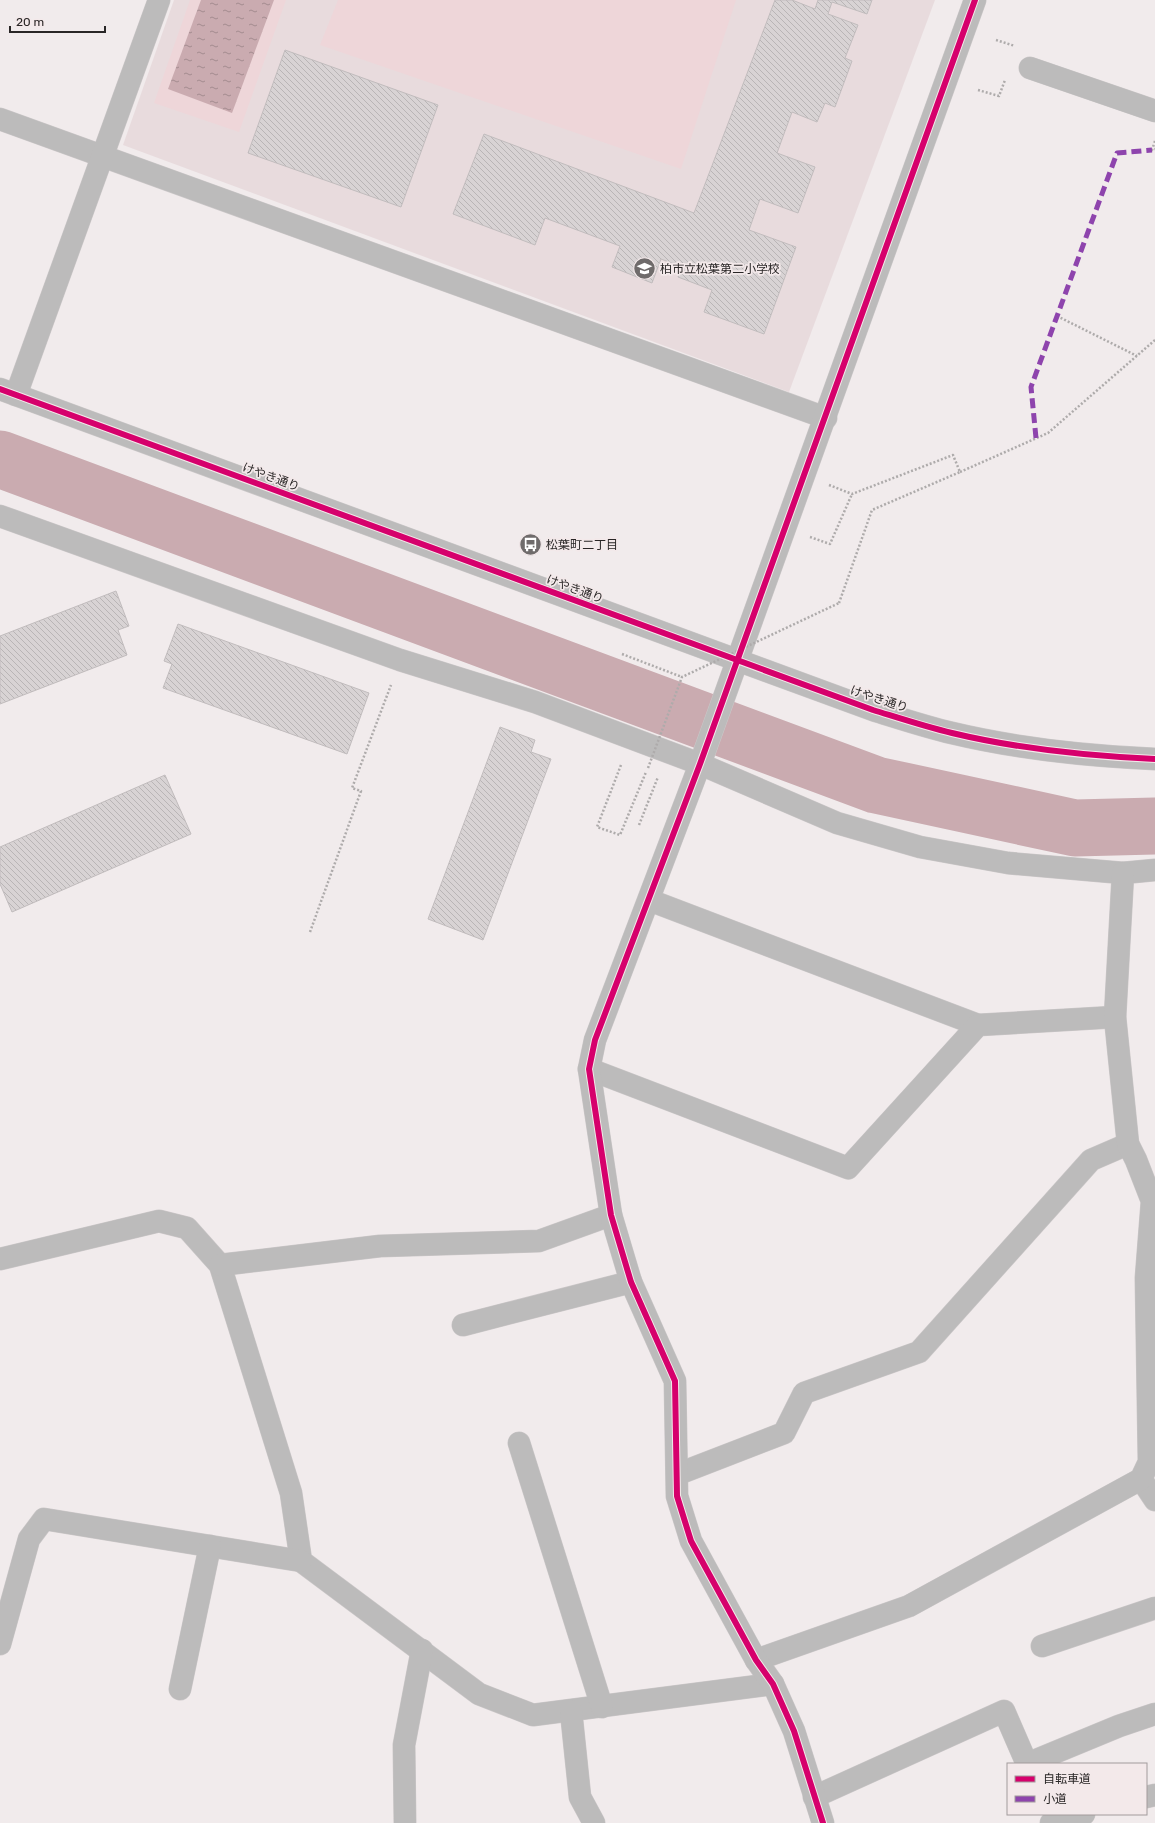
<svg xmlns="http://www.w3.org/2000/svg" width="1155" height="1823" viewBox="0 0 1155 1823" font-family="Rubik,'Noto Sans JP',sans-serif">
  <style>
    .built { fill: #e8dbdd }
    .green { fill: #eed6d9 }
    .water { fill: url(#water-ripples) }
    .lines { fill: none; stroke-linecap: round; stroke-linejoin: round }
    .river { stroke: #caabb0; stroke-width: 57 }
    .building { fill: url(#building-back-hatch); stroke: #c1bcbd }
    .minor-casing { stroke: #ccc8c9; stroke-width: 23 }
    .path { stroke: #aeabab; stroke-width: 2.5; stroke-dasharray: 2 2; stroke-linecap: butt }
    .minor { stroke: #bcbbbb; stroke-width: 22 }
    .path-bridge { stroke: #aeabab; stroke-width: 2.5; stroke-dasharray: 2 2; stroke-linecap: butt }
    .quiet { stroke: #8e44ad; stroke-width: 5; stroke-dasharray: 10 5; stroke-linecap: butt }
    .cycleway-casing { stroke: #f3e9ea; stroke-width: 8 }
    .cycleway { stroke: #d6006c; stroke-width: 6 }
    .labels { text-anchor: middle; stroke-width: 3.5; stroke-linejoin: round; paint-order: stroke }
    .poi-label { font-size: 12px; fill: #292626; stroke: #f3e9ea; text-anchor: start }
    .street-label { font-size: 12px; fill: #292626; stroke: #f3e9ea }
  </style>
  <defs>
    <pattern id="water-ripples" width="26" height="14" patternUnits="userSpaceOnUse"><rect width="26" height="14" fill="#caabb0"/><path d="M2 4q2-2 4 0t4 0M15 11q2-2 4 0t4 0" fill="none" stroke="#a48b8f"/></pattern>
    <pattern id="building-back-hatch" width="6" height="6" patternUnits="userSpaceOnUse"><rect width="6" height="6" fill="#d8d3d4"/><path d="M-1 5l2 2M0 0l6 6M5-1l2 2" fill="none" stroke="#b9b5b6"/></pattern>
  </defs>
  <rect width="100%" height="100%" fill="#f1ebec"/>
  <path class="built" d="M174,0H935L789,392L123,145Z"/>
  <g class="green">
    <path d="M190,0H286L239,132L154,103Z"/>
    <path d="M338,0H736L681,169L320,45Z"/>
  </g>
  <path class="water" d="M201,0H274L232,113L168,89Z"/>
  <g class="lines">
    <path class="river" d="M0,459L876,785L1075,828L1155,826"/>
  </g>
  <g class="building">
    <path d="M775,0H792L815,9L818,0H872L867,14L832,2L828,14L858,25L845,58L852,61L835,107L825,103L817,122L792,112L777,153L815,167L798,213L760,199L749,230L796,247L764,334L704,312L712,290L678,277L682,267L661,259L652,283L612,267L620,246L545,218L535,245L453,214L484,134L694,213Z"/>
    <path d="M285,50L438,105L401,207L248,153Z"/>
    <path d="M116,591L129,626L118,630L127,655L0,704V636Z"/>
    <path d="M178,624L369,693L347,754L163,688L172,664L164,661Z"/>
    <path d="M500,727L535,740L531,752L551,759L483,940L428,919Z"/>
    <path d="M165,775L191,834L12,912L0,884V847Z"/>
  </g>
  <g class="lines">
    <defs>
      <g id="minor">
        <path d="M1030,68L1155,111"/>
        <path d="M0,119L826,418"/>
        <path d="M0,389L873,710C899,718 926,727 952,733C1019,749 1087,756 1155,759"/>
        <path d="M16,395L159,0"/>
        <path d="M0,516L400,660L535,702L700,764L837,823L920,847L1008,863L1123,873L1155,870"/>
        <path d="M649,900L978,1025"/>
        <path d="M589,1069L848,1168L978,1025L1115,1017"/>
        <path d="M0,1259L159,1221L187,1228L220,1265L291,1493L301,1561L479,1694L533,1715L773,1684"/>
        <path d="M220,1265L380,1246L539,1241L611,1215"/>
        <path d="M463,1325L631,1282"/>
        <path d="M519,1443L602,1707"/>
        <path d="M678,1474L784,1433L804,1393L919,1352L1091,1160L1128,1144"/>
        <path d="M1141,1479L1155,1500"/>
        <path d="M0,1644L29,1539L44,1519L301,1561"/>
        <path d="M1042,1646L1155,1608"/>
        <path d="M756,1660L909,1606L1141,1479L1149,1462L1146,1278L1152,1201L1136,1160L1128,1144L1115,1017L1123,873"/>
        <path d="M180,1689L210,1546"/>
        <path d="M571,1711L580,1797L594,1823"/>
        <path d="M814,1797L1004,1711L1027,1764L1119,1726L1155,1714"/>
        <path d="M1146,1797L1155,1795"/>
        <path d="M405,1823L404,1745L422,1650"/>
        <path d="M823,1823L794,1731L773,1684L756,1660L691,1541L677,1496L675,1381L631,1282L611,1215L589,1069L595,1040L700,764L975,0"/>
        <path d="M1051,1823L1084,1814"/>
      </g>
    </defs>
    <use href="#minor" class="minor-casing"/>
    <g class="path">
      <path d="M996,40L1015,46"/>
      <path d="M978,90L999,96L1005,80"/>
      <path d="M1155,141L1152,150L1155,149"/>
      <path d="M1057,316L1137,356"/>
      <path d="M960,472L1048,433L1155,340"/>
      <path d="M829,485L852,494L953,455L960,472L872,510L839,603"/>
      <path d="M810,537L830,544L852,494"/>
      <path d="M622,654L682,677"/>
      <path d="M621,765L597,827L620,835L646,772"/>
      <path d="M639,825L658,777"/>
      <path d="M310,932L361,791L352,788L391,685"/>
    </g>
    <use href="#minor" class="minor"/>
    <path class="path-bridge" d="M648,768L682,677L839,603"/>
    <path class="quiet" d="M1036,438L1031,387L1117,153L1152,150"/>
    <defs>
      <g id="cycleway">
        <path d="M0,389L873,710C899,718 926,727 952,733C1019,749 1087,756 1155,759"/>
        <path d="M823,1823L794,1731L773,1684L756,1660L691,1541L677,1496L675,1381L631,1282L611,1215L589,1069L595,1040L700,764L975,0"/>
      </g>
    </defs>
    <use href="#cycleway" class="cycleway-casing"/>
    <use href="#cycleway" class="cycleway"/>
  </g>
  <defs>
    <symbol id="school-disc" viewBox="-11 -11 22 22"><circle r="9.5" fill="#6f6b6b" stroke="#f3e9ea"/><path d="M0-5L7-2L0 1L-7-2ZM-4 1L0 2.5L4 1V4Q0 6-4 4Z" fill="#fff"/></symbol>
    <symbol id="bus-disc" viewBox="-11 -11 22 22"><circle r="9.5" fill="#6f6b6b" stroke="#f3e9ea"/><path d="M-5-6H5V4H4V6H2V4H-2V6H-4V4H-5ZM-3.5-4V0h7V-4ZM-3.5 1.2v1.5H-2V1.2ZM2 1.2v1.5H3.5V1.2Z" fill="#fff"/></symbol>
  </defs>
  <g fill-rule="evenodd">
    <use href="#school-disc" x="632" y="256" width="25" height="25"/>
    <use href="#bus-disc" x="518" y="532" width="25" height="25"/>
  </g>
  <g class="labels">
    <g class="poi-label">
      <text x="660" y="273">柏市立松葉第二小学校</text>
      <text x="546" y="549">松葉町二丁目</text>
    </g>
    <g class="street-label">
      <text transform="translate(271 477) rotate(20)" y="4">けやき通り</text>
      <text transform="translate(575 589) rotate(20)" y="4">けやき通り</text>
      <text transform="translate(879 699) rotate(18)" y="4">けやき通り</text>
    </g>
  </g>
  <rect x="1007" y="1763" width="140" height="52" fill="#f3e9ea" stroke="#a29b9c"/>
  <rect x="1015" y="1776" width="20" height="6" fill="#d6006c" stroke="#a29b9c"/>
  <text x="1043" y="1783" font-size="12" fill="#292626">自転車道</text>
  <rect x="1015" y="1796" width="20" height="6" fill="#8e44ad" stroke="#a29b9c"/>
  <text x="1043" y="1803" font-size="12" fill="#292626">小道</text>
  <path d="M10 26v6h95v-6" fill="none" stroke="#292626" stroke-width="2"/>
  <text x="16" y="26" font-size="12" fill="#292626" stroke="#f3e9ea" stroke-width="3" paint-order="stroke">20 m</text>
</svg>
